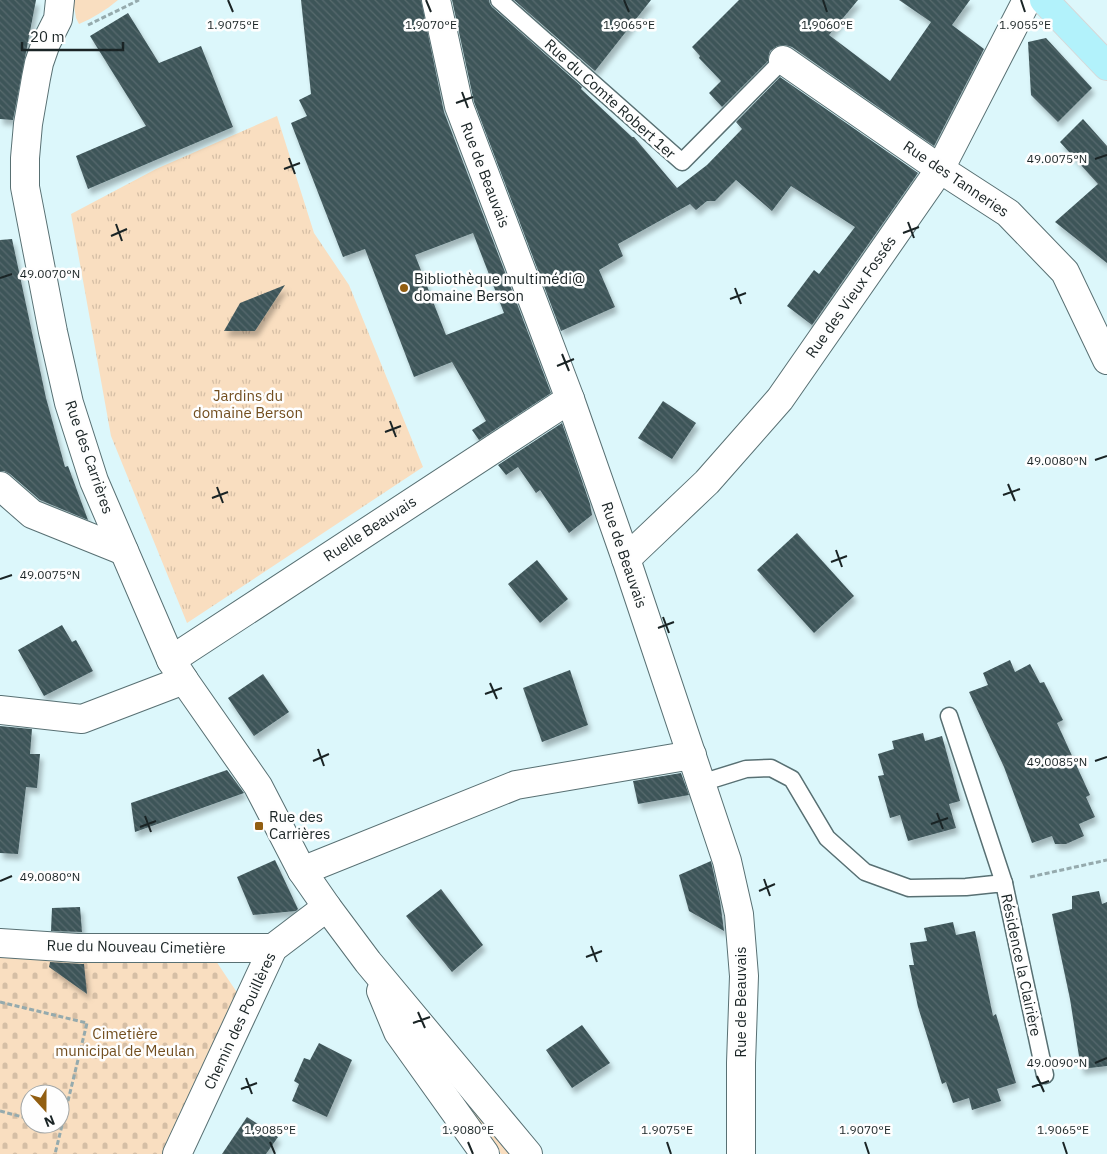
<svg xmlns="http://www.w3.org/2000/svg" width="1107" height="1154" viewBox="0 0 1107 1154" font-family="'IBM Plex Sans',sans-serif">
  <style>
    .green { fill: #f9dec0 }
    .cemetery { fill: url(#cemetery-stones); fill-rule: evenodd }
    .park { fill: url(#park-tufts) }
    .building { fill: url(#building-back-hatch); fill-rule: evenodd; filter: url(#shadow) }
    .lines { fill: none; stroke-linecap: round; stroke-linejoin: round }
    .service-casing { stroke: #587073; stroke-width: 19 }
    .minor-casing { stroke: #587073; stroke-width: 30 }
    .primary-casing { stroke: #d6d8d8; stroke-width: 30 }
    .path { stroke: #95aaad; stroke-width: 3; stroke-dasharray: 5 2.5; stroke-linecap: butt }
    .service { stroke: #fff; stroke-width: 16 }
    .minor { stroke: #fff; stroke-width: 28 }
    .primary { stroke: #b2f2fb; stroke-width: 28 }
    .ticks { fill: none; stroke: #1a2425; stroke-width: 2 }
    .poi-dot { fill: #925e11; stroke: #fefefe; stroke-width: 2 }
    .labels { text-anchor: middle; stroke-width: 5; stroke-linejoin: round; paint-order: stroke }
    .street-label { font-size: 15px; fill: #1a2425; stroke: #fefefe }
    .poi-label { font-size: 15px; fill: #1a2425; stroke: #fefefe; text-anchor: start }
    .park-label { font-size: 15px; fill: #724e1f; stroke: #fefefe }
    .ticks-label { font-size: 12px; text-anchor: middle; fill: #1a2425; stroke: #fefefe; stroke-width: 5; stroke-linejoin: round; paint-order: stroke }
  </style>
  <defs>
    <pattern id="cemetery-stones" width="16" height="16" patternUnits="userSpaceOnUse" patternTransform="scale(1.25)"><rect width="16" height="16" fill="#f9dec0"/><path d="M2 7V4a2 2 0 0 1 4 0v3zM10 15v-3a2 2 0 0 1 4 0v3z" fill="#d5bea5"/></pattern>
    <pattern id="park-tufts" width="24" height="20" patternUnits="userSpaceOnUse" patternTransform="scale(1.25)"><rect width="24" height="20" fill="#f9dec0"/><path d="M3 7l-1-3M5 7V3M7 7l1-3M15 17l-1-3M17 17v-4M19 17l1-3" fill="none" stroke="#d5bea5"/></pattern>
    <pattern id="building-back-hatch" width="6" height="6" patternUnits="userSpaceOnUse" patternTransform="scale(1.25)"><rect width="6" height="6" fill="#3e5559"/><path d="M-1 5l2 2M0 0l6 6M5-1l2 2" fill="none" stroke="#576a6d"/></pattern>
    <filter id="shadow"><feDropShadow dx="3" dy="5.5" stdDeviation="2.5" flood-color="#0004"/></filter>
  </defs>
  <rect width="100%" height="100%" fill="#dcf7fb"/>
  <g class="green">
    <path d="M73,0H118C106,10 93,18 79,24L76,18Z"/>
    <path d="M416,1033L514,1154H501Z"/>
  </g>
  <path class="cemetery" d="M0,956L216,961L240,997L165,1154H0ZM30,1094H60V1124H30Z"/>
  <path class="park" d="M277,116L314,233L349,285L423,467L187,623L111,436L71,214L156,169Z"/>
  <g class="building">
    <path d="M0,0H36L13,120L0,119Z"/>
    <path d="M301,0H421L444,112L551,393L479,440L472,430L486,421L452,362L414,377L365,249L343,257L291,123L307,116L299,100L311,94ZM473,233L504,313L446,335L415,255Z"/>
    <path d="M452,0H489L490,4L492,7L582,87L581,89L632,137H634L677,188L707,165L742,129L736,122L780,77L918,173L812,325L787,306L814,270L819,274L855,227L791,186L772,211L736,180L715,201H707L696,210L690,204L618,244L623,256L599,270L615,307L561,331L474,102Z"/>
    <path d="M514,0H651L595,71Z"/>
    <path d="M739,0H858L829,35L890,81L931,22L899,0H970L952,25L984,49L934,146L792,47L785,45L777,46L770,51L768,58V61L722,107L709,93L721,81L699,58L700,56L692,47Z"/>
    <path d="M128,13L159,63L201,46L233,127L88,189L76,156L146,126L90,36Z"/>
    <path d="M1046,38L1092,88L1058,122L1031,95L1028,42Z"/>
    <path d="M1083,119L1107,146V263L1055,222L1098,184L1060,142Z"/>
    <path d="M12,239L46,398L65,467L68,466L88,520L40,500L10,474L4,471H0V240Z"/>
    <path d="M285,285L255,331H224L240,303Z"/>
    <path d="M663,401L696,423L672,459L638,438Z"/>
    <path d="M562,423L590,504L592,515L569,533L540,490L536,493L518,467L506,475L498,465Z"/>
    <path d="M797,533L854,596L814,633L757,570Z"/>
    <path d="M537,560L568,599L540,623L508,584Z"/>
    <path d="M62,625L72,642L76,640L93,671L44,696L18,650Z"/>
    <path d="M1010,660L1015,672L1030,664L1040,683L1044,682L1063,720L1057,723L1090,795L1086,797L1095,817L1079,824L1084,836L1066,844H1055L1052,836L1032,843L1004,767L969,692L988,685L983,673Z"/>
    <path d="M570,670L588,725L542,742L523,688Z"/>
    <path d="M263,674L289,712L254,736L228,698Z"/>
    <path d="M0,726L32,729L30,754H40L37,788L26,787L18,854L0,853Z"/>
    <path d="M923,733L925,741L942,736L960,801L949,804L956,828L908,841L900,815L890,818L878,776L884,775L878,754L894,749L892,741Z"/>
    <path d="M227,770L244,793L135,832L131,803Z"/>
    <path d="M681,773L689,795L638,804L633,781Z"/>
    <path d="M275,860L298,909L296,911L253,915L237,877Z"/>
    <path d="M711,861L720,901L724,931L689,911L679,875Z"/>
    <path d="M441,889L483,945L452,972L406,916Z"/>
    <path d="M1099,891L1102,904L1107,902V1066L1081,1069L1070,999L1052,914L1072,909V896Z"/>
    <path d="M80,907L82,932L51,931L52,908Z"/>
    <path d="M953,922L956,935L975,931L993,1016L996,1014L1016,1083L997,1089L1001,1101L972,1110L969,1098L953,1103L946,1082L942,1084L918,1007L909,965H914L910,943L927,941L924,928Z"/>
    <path d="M50,962L84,964L87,994L49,967Z"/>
    <path d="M582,1025L610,1063L572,1088L546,1050Z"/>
    <path d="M319,1043L352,1060L327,1117L292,1101L299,1084L294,1081L304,1058L310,1060Z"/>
    <path d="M247,1117L278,1137L266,1154H222Z"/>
  </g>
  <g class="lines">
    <defs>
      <g id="service">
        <path d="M499,0L682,162L783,60"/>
        <path d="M949,716L1004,883"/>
        <path d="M701,783L746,769L771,768L792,779L827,838L865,872L909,888L966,887L1004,883L1045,1075"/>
      </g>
      <g id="minor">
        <path d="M60,0L58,19L46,43L39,63L36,78L28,124L25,158V187L53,332L69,403L94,481L171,660L184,680L258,786L302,871L327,907L368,962L528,1154"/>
        <path d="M436,0L459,106L570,399L626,559L727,861L739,914L744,976L741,1063V1154"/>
        <path d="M783,60L940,169L1008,213L1065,272L1107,360"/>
        <path d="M0,486L32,514L124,551"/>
        <path d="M626,559L707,482L780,399L940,169L1027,0"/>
        <path d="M171,660L570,399"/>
        <path d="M0,710L82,719L184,680"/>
        <path d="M302,871L516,785L692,755"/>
        <path d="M0,943L77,948H273"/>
        <path d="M381,991L398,1032L485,1154"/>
        <path d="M177,1154L273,948L327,907"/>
      </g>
      <path id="primary" d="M1044,0L1107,66"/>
    </defs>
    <use href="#service" class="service-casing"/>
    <use href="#minor" class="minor-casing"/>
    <use href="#primary" class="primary-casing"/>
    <g class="path">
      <path d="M88,25L139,0"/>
      <path d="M1030,877L1107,860"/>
      <path d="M0,1002L87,1023L55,1154"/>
      <path d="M0,1111L30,1119"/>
      <path d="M51,1124L62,1127"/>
    </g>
    <use href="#service" class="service"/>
    <use href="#minor" class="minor"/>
    <use href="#primary" class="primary"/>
  </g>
  <path class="ticks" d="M228,0L233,12M426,0L431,12M624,0L629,12M823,0L827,12M1021,0L1025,12M462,92L468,108M456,103L473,97M289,158L295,174M1095,159L1107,155M284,169L300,163M908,222L914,238M116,224L122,241M903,233L919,227M111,236L127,229M0,278L12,274M735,288L741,304M730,299L746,293M562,354L569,371M557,366L574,359M390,421L396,437M385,432L401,426M1095,460L1107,456M1008,484L1015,501M217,487L223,503M1003,495L1020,489M212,498L228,492M836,550L842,567M831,562L847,556M0,579L12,575M663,617L669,633M658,628L674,622M490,683L497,699M485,694L502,688M318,749L324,766M313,761L329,754M1095,761L1107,757M937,813L943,829M145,816L151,832M931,824L948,818M140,827L156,821M764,879L770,896M0,881L12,876M759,891L775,884M591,946L597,962M586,957L602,951M418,1012L425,1028M413,1023L430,1017M1095,1063L1107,1058M1037,1076L1044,1092M246,1078L252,1094M1032,1087L1049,1081M241,1089L257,1083M270,1142L275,1154M468,1142L473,1154M667,1142L671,1154M865,1142L869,1154M1063,1142L1067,1154"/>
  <g class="poi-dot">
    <circle cx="404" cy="288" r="5"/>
    <rect x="254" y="821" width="10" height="10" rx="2.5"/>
  </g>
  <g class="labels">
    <g class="street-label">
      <text transform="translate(610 99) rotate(42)" y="5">Rue du Comte Robert 1er</text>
      <text transform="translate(485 175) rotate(69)" y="5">Rue de Beauvais</text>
      <text transform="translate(956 179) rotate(34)" y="5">Rue des Tanneries</text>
      <text transform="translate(851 297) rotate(-55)" y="5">Rue des Vieux Fossés</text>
      <text transform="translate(89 457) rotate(71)" y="5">Rue des Carrières</text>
      <text transform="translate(370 529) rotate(-33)" y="5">Ruelle Beauvais</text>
      <text transform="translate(624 555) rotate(71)" y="5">Rue de Beauvais</text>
      <text transform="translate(136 947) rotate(1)" y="5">Rue du Nouveau Cimetière</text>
      <text transform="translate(1021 965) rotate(78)" y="5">Résidence la Clairière</text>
      <text transform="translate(741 1002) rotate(-90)" y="5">Rue de Beauvais</text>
      <text transform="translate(240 1021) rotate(-65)" y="5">Chemin des Pouillères</text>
    </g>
    <g class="poi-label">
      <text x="414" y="284">Bibliothèque multimédi@<tspan x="414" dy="17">domaine Berson</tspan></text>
      <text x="269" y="822">Rue des<tspan x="269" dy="17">Carrières</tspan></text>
    </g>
    <g class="park-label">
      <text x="248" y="401">Jardins du<tspan x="248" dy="17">domaine Berson</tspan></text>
      <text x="125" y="1039">Cimetière<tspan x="125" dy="17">municipal de Meulan</tspan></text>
    </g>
  </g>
  <g class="ticks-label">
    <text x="1025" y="29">1.9055°E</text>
    <text x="233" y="29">1.9075°E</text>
    <text x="431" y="29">1.9070°E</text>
    <text x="629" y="29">1.9065°E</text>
    <text x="827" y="29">1.9060°E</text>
    <text x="1057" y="163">49.0075°N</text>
    <text x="50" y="278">49.0070°N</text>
    <text x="1057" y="465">49.0080°N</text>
    <text x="50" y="579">49.0075°N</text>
    <text x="1057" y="766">49.0085°N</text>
    <text x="50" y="881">49.0080°N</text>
    <text x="1057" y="1067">49.0090°N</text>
    <text x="270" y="1134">1.9085°E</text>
    <text x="468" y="1134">1.9080°E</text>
    <text x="667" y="1134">1.9075°E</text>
    <text x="865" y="1134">1.9070°E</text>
    <text x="1063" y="1134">1.9065°E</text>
  </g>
  <g transform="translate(45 1109) rotate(159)"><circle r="24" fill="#fefefe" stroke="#a3a7a7"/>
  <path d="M0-4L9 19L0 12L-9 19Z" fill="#925e11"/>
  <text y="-8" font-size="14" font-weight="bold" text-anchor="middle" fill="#1a2425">N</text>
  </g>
  <path d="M22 42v8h101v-8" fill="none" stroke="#1a2425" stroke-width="2.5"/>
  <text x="30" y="42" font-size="15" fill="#1a2425" stroke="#fefefe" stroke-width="4" paint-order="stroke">20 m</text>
</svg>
